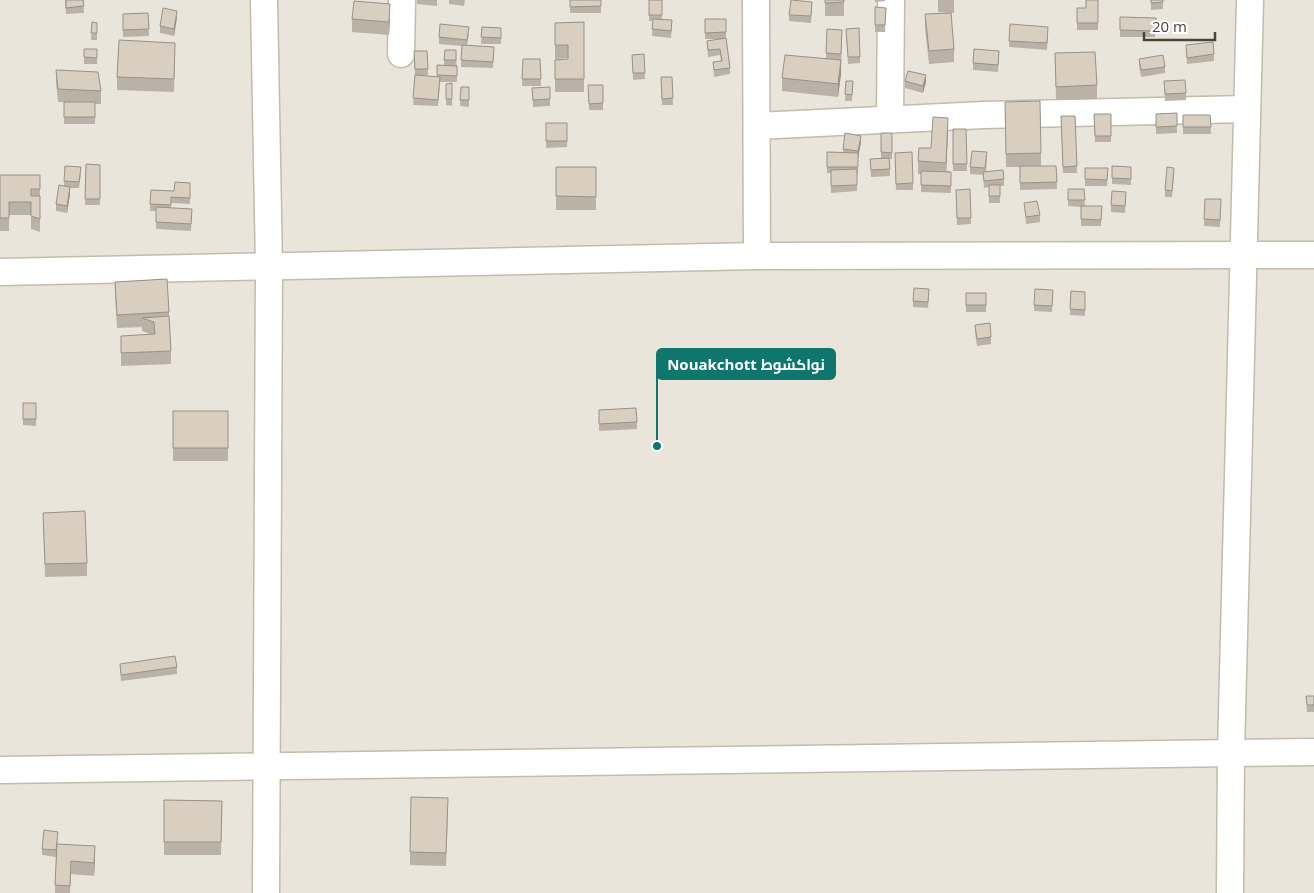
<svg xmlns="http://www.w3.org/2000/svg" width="1314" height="893" viewBox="0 0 1314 893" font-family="'Open Sans',Cairo,sans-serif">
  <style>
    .residential { fill: #eae5da }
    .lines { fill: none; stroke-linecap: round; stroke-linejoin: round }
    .minor-casing { stroke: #c2bbae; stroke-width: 29 }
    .minor { stroke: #fff; stroke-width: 26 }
    .wall { fill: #bab2a6 }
    .shaded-wall { fill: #979187 }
    .building { fill: #d8cfc1; stroke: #979187 }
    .leader { fill: none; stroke: #0f766e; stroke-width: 2 }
    .callout-dot { fill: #0f766e; stroke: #fff; stroke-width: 2 }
    .callout { fill: #0f766e; stroke: #0f766e; stroke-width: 2 }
    .callout-label { font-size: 15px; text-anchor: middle; font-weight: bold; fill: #fff }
  </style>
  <rect width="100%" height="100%" fill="#f6f3ec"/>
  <rect class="residential" x="0" y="0" width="1314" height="893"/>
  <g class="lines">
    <defs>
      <g id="minor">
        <path d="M264,0L269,267L266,893"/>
        <path d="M756,0L757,256"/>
        <path d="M401,54L402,0"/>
        <path d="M890,120L891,0"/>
        <path d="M757,126L984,115L1246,109"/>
        <path d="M0,272L757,256L1314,255"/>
        <path d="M0,770L1314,752"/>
        <path d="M1230,893L1231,753L1250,0"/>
      </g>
    </defs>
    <use href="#minor" class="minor-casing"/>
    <use href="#minor" class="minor"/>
  </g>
  <g class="wall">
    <path d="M65,0H83L84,13L66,14Z"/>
    <path d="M417,0H437V6L417,4Z"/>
    <path d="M449,0H465L464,6L449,4Z"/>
    <rect x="570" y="0" width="31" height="13"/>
    <path d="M649,0H662V19L672,27L671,38L652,36L653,21H649Z"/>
    <rect x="825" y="0" width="19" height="16"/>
    <path d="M875,0H885V1L875,2Z"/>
    <path d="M938,0H954V13H951L954,49V62L929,64L925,28V14L951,13L938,12Z"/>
    <path d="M1098,0V30H1077V8H1086Z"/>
    <path d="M1151,0H1163V9L1151,10Z"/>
    <path d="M875,7L886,8L885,32H875Z"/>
    <path d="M812,8L811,23L789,21V15Z"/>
    <path d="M148,13L149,36L123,37V14Z"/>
    <path d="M177,17L174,36L160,33V26Z"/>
    <path d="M390,17L389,35L352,32V19Z"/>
    <path d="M1120,17L1156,18L1155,37H1120Z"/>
    <path d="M705,19H726V39L730,68V74L714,77L713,62L721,61L720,55L708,57L707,41L722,39H705Z"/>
    <path d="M92,22L97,23V40H91Z"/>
    <path d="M584,22V92H555V60L568,59V58L555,59V23Z"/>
    <path d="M482,27L501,28V44H481Z"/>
    <path d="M827,29L842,30L841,74L838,97L782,91V78L826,59Z"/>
    <path d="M846,29L860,57V63L848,64Z"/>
    <path d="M469,34L467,46L494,47L493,68L461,67L462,46L439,44V37Z"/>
    <path d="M1048,34L1047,50L1009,47V41Z"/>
    <path d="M1186,45L1214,54V61L1187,64Z"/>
    <rect x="84" y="49" width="13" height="15"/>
    <path d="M445,50H456L457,82H440L438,106L413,105L415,76L414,58L427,51L428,75L423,76L437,77V65H444Z"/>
    <path d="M1055,53L1097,85V99L1056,100Z"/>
    <path d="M644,54L645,79L633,80L632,55Z"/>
    <path d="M175,56L174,92L117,90V77Z"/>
    <path d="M999,58L998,72L973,70V63Z"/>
    <path d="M523,59H540L541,86H522Z"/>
    <path d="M1139,59L1165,67V73L1141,77L1139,65Z"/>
    <path d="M56,70L101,91V104H95V124H64V102H58L56,83Z"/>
    <path d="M661,77H672L673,105H662Z"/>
    <path d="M846,81H853L852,101H845Z"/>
    <path d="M905,81L926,82L923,93L905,88Z"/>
    <path d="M1164,81L1186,93V100L1165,101Z"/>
    <path d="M452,83V106L446,105V84Z"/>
    <path d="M588,85H603V110H589Z"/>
    <path d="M461,87H469V107L460,106Z"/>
    <path d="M532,88L550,99V106L533,107Z"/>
    <path d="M1005,102L1041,153V166H1056L1057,189L1020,190V167H1006Z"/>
    <path d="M1177,113V133L1156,134V114Z"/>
    <path d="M1094,114H1111V142H1095Z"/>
    <path d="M1183,115H1210L1211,134H1183Z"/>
    <path d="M1061,116H1075L1077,173H1063Z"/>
    <path d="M546,123H567V147L546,148Z"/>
    <path d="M953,129H966L967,171H953Z"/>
    <path d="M948,131L946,171L951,172V193L921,192V174H918V161Z"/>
    <path d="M881,133H892V159H889L890,176L871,177L870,159H881Z"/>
    <path d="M861,142L858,158V174H857V191L831,193V173H827V152L843,153V149Z"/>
    <path d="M987,158L986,172L1004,179V186H1000V203H989V187L984,188L983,175L970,174V167Z"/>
    <path d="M895,160L913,183V190H896Z"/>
    <path d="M86,164L100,165V205H85Z"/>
    <path d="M1112,166L1131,167V185L1112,184Z"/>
    <rect x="556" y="167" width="40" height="43"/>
    <path d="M1085,168H1108L1107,186H1085Z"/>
    <path d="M81,174L79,188H70V194L67,213L56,211V204L64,186V181Z"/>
    <path d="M0,175H40V232L31,229V215H9V231H0Z"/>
    <path d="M1174,175L1172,197H1165V190Z"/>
    <path d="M190,183V204L171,203V208L192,209L191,231L156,229V211H150L151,190L174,191Z"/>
    <path d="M1068,189H1084L1085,206H1102L1101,226H1081V207L1068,206Z"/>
    <path d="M956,190L971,218V224L957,225Z"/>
    <path d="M1126,198L1125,213L1111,212V205Z"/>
    <path d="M1205,199L1221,206L1220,227L1204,226Z"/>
    <path d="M1024,203L1040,215V222L1026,224Z"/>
    <path d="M167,279L171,351V364L121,366V336L153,335L142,331V327L117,328L115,295V282Z"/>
    <path d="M1071,291L1085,292V316L1070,315Z"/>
    <rect x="966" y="293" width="20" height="19"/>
    <path d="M929,295L928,308L913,307V301Z"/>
    <path d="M1053,297L1052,312L1034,311V305Z"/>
    <path d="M975,325L991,337V344L977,346L975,332Z"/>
    <path d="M23,403H36V426L23,425Z"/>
    <path d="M599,410L637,422V429L599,431Z"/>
    <rect x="173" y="411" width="55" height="50"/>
    <path d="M43,513L87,563V576L45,577Z"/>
    <path d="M120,664L177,667V674L121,681Z"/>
    <path d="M1306,696H1314V712H1307Z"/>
    <path d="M164,800L222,801L221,855H164Z"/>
    <path d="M448,811L446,866L410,865V852Z"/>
    <path d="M58,838L57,844L95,859L94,876L71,874L70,893H55L56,857L42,855V849Z"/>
  </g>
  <g class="shaded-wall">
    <path d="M390,4V17L389,35V22Z"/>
    <path d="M177,11V17L174,36V29Z"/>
    <path d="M841,60V74L838,97V84Z"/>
    <path d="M926,75V82L923,93V86Z"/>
    <path d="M948,118V131L946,176V163Z"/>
    <path d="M861,136V142L858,158V151Z"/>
    <path d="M70,187V194L67,213V206Z"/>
    <path d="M95,846V859L94,876V863Z"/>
  </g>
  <g class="building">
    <path d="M66,0H83L84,6L66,8Z"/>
    <path d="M570,0H601V6L570,7Z"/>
    <rect x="649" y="0" width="13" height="15"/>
    <path d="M791,0L812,2L811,16L789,15Z"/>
    <path d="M825,0H844V2L825,3Z"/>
    <path d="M1086,0H1098V23H1077V8H1086Z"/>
    <path d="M1151,0H1163V2L1151,3Z"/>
    <path d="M354,1L390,4L389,22L352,19Z"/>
    <path d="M875,7L886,8L885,25H875Z"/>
    <path d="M163,8L177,11L174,29L160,26Z"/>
    <path d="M148,13L149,29L123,30V14Z"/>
    <path d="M951,13L954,49L929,51L925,14Z"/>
    <path d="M1120,17L1156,18L1155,31L1120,30Z"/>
    <path d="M653,19L672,20L671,31L652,29Z"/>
    <path d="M705,19H726V32L705,33Z"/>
    <path d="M92,22L97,23V33H91Z"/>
    <path d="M584,22V79H555V60L568,59V45H555V23Z"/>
    <path d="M440,24L469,27L467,40L439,37Z"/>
    <path d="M1010,24L1048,27L1047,43L1009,41Z"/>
    <path d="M482,27L501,28V38L481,37Z"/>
    <path d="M859,28L860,57H848L846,29Z"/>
    <path d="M827,29L842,30L841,54L826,53Z"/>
    <path d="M726,38L730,68L714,70L713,62L722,61L720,49L708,50L707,41Z"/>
    <path d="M119,40L175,43L174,79L117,77Z"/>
    <path d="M1213,42L1214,54L1187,58L1186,45Z"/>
    <path d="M462,45L494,47L493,62L461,60Z"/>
    <path d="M84,49H97V58L84,57Z"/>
    <path d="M974,49L999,51L998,65L973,63Z"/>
    <path d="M445,50H456V60H444Z"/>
    <path d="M414,51H427L428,69H415Z"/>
    <path d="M1095,52L1097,85L1056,87L1055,53Z"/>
    <path d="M644,54L645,73H633L632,55Z"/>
    <path d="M785,55L841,60L838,84L782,78Z"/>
    <path d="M1163,55L1165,67L1141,70L1139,59Z"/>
    <path d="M523,59H540L541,79H522Z"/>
    <path d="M437,65L457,66V76L437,75Z"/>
    <path d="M56,70L98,72L101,91L58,89Z"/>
    <path d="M908,71L926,75L923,86L905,81Z"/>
    <path d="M415,75L440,77L438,100L413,98Z"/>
    <path d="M661,77H672L673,98L662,99Z"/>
    <path d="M1185,80L1186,93L1165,94L1164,81Z"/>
    <path d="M846,81H853L852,95L845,94Z"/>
    <path d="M452,83V99H446V84Z"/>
    <path d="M588,85H603V103L589,104Z"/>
    <path d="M461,87H469V100H460Z"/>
    <path d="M550,87V99L533,100L532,88Z"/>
    <path d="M1040,101L1041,153L1006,154L1005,102Z"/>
    <rect x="64" y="102" width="31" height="15"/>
    <path d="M1177,113V126L1156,127V114Z"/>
    <path d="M1094,114H1111V136H1095Z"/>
    <path d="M1183,115H1210L1211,127H1183Z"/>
    <path d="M1061,116H1075L1077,166L1063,167Z"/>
    <path d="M933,117L948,118L946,163L918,161L919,148H931Z"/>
    <rect x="546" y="123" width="21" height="18"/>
    <path d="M953,129H966L967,164H953Z"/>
    <path d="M845,133L861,136L858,151L843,149Z"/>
    <path d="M881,133H892V153L881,152Z"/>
    <path d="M972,151L987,152L985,168L970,167Z"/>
    <path d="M827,152L858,153V167H827Z"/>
    <path d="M912,152L913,183L896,184L895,153Z"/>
    <path d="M889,158L890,169L871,170L870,159Z"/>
    <path d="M86,164L100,165V199H85Z"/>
    <path d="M65,166L81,167L79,182L64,181Z"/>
    <path d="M1020,166H1056L1057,182L1020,183Z"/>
    <path d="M1112,166L1131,167V179L1112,178Z"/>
    <path d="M556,167H596V197L556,196Z"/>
    <path d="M1167,167L1174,168L1172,191L1165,190Z"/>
    <path d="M1085,168H1108L1107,180L1085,179Z"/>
    <path d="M857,169V185L831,186V170Z"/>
    <path d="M1003,170L1004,179L984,181L983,172Z"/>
    <path d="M921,171L951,172V186L921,185Z"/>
    <path d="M0,175H40V189H31V196H40V219L31,216V202H9V218H0Z"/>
    <path d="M175,182L190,183V198L171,197V205L150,204L151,190L174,191Z"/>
    <path d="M59,185L70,187L67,206L56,204Z"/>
    <rect x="989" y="185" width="11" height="11"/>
    <path d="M970,189L971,218H957L956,190Z"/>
    <path d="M1068,189H1084L1085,200H1068Z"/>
    <path d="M1112,191L1126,192L1125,206L1111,205Z"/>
    <path d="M1205,199H1221L1220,220L1204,219Z"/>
    <path d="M1037,201L1040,215L1026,217L1024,203Z"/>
    <path d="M1081,206H1102L1101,220L1081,219Z"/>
    <path d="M156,207L192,209L191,224L156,222Z"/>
    <path d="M167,279L169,312L117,315L115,282Z"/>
    <path d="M914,288L929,289L928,302L913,301Z"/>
    <path d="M1035,289L1053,290L1052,306L1034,305Z"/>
    <path d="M1071,291L1085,292V310L1070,309Z"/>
    <rect x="966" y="293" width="20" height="12"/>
    <path d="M169,316L171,351L121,353V336L155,334L154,322L142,318Z"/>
    <path d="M990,323L991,337L977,339L975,325Z"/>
    <rect x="23" y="403" width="13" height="16"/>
    <path d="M636,408L637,422L599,424V410Z"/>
    <rect x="173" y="411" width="55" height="37"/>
    <path d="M85,511L87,563L45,564L43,513Z"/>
    <path d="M175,656L177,667L121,675L120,664Z"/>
    <path d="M1306,696H1314V705H1307Z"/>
    <path d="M411,797L448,798L446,853L410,852Z"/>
    <path d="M164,800L222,801L221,842H164Z"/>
    <path d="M44,830L58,832L56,850L42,849Z"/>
    <path d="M57,844L95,846L94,863L71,861L70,886L55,885Z"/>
  </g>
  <path class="leader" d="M657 446L657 364"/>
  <circle class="callout-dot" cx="657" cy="446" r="5"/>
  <rect class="callout" x="657" y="349" width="178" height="30" rx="5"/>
  <g class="callout-label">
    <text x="746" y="370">Nouakchott نواكشوط</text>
  </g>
  <path d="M1144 32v8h71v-8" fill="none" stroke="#4b4439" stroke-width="2.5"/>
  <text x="1152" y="32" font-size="15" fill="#4b4439" stroke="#ffffff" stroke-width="4" paint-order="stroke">20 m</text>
</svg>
